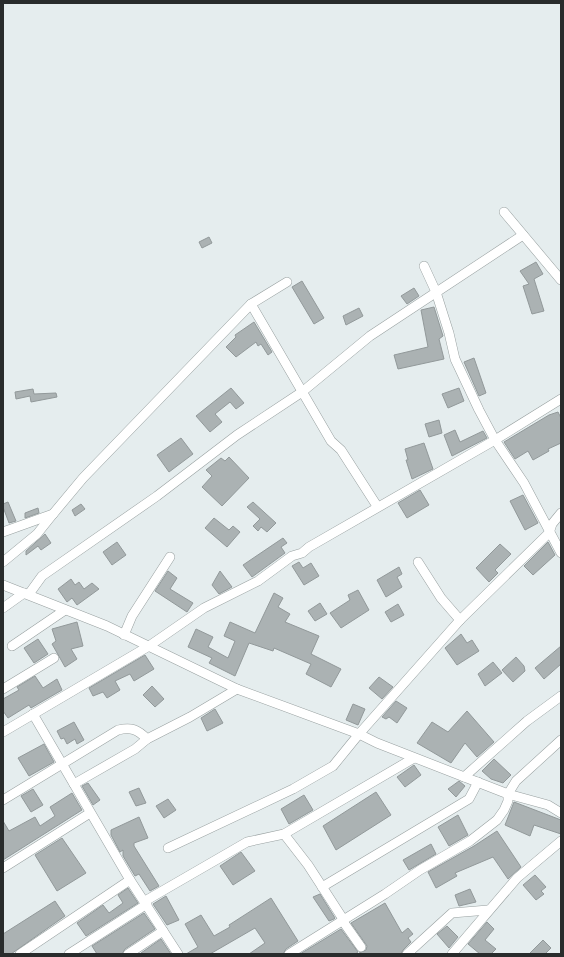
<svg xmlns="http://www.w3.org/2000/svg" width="564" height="957" viewBox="0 0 564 957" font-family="'Exo 2',sans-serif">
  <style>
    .building { fill: #abb2b3; stroke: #92999a }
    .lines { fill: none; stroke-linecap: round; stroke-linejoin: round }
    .street-casing { stroke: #98a0a0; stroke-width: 10 }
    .street { stroke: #fff; stroke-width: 9 }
  </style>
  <rect width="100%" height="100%" fill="#e5edee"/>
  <g class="building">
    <path d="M209,237L212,243L202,248L199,242Z"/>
    <path d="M536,262L543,274L534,279L544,311L532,314L523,286L529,284L520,271Z"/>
    <path d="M302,281L324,318L314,324L292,287Z"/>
    <path d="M414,288L419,296L407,304L401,296Z"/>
    <path d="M434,307L443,336L439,339L444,359L398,369L394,355L428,347L421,310Z"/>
    <path d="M359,308L363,316L346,325L343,316Z"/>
    <path d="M254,322L272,352L268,355L261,344L258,346L256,342L236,357L226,347L236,337L235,335Z"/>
    <path d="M474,358L486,393L479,396L464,362Z"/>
    <path d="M231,388L244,403L236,409L230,402L215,414L222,422L210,432L196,416Z"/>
    <path d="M459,388L464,401L448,408L442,394Z"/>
    <path d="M33,389L34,394L56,393L57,397L31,402L30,396L16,399L15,392Z"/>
    <path d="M558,412L561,418V443L548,449L549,451L533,460L528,451L515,459L504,442L549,415Z"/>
    <path d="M439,420L442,433L429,437L425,424Z"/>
    <path d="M455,430L460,442L483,431L487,438L452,456L444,435Z"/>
    <path d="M181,438L193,454L169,472L157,455Z"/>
    <path d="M424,443L433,469L412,479L406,460H408L405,449Z"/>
    <path d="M229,457L249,478L222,506L202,487L212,476L206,470L221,458L225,461Z"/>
    <path d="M420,490L429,505L407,518L398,503Z"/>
    <path d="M523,495L538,523L525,530L510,501Z"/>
    <path d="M8,502L16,521L9,523L3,507V504Z"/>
    <path d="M253,502L276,523L267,532L261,527L258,531L253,526L260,519L247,507Z"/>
    <path d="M81,504L85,509L75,516L72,510Z"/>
    <path d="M38,508L39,513L25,518V513Z"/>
    <path d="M214,518L229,530L233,526L240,532L227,547L205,528Z"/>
    <path d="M45,534L51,543L41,550L38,546L26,555V551Z"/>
    <path d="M283,538L287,543L281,547L285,553L252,577L243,565Z"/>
    <path d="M117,542L126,555L112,565L103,552Z"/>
    <path d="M548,542L555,555L533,575L524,566Z"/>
    <path d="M500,544L511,554L495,570L498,573L489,582L476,568Z"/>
    <path d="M299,562L303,568L311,563L319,576L304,585L292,566Z"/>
    <path d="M399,567L402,574L397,577L402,587L386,597L377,580Z"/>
    <path d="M168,571L177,578L170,589L193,603L187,612L155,591Z"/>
    <path d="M220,571L232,587L219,594L212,585Z"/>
    <path d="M71,579L75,585L79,582L84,589L92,583L99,589L77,605L72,598L67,602L58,589Z"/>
    <path d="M358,590L369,610L341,628L330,613L350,600L348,595Z"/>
    <path d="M274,593L283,598L278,607L290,614L285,622L319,636L311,654L341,669L331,687L306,674L311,664L274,648L273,651L249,643L235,676L209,663L212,658L188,647L196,629L213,637L208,647L228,658L235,641L224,636L230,622L255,633Z"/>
    <path d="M320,603L327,614L315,621L308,611Z"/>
    <path d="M398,604L404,615L391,622L385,612Z"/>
    <path d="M77,622L83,646L71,649L77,659L65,667L52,644L56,641L52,629Z"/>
    <path d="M461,634L467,643L472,640L479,651L457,665L445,648Z"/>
    <path d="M38,639L48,654L34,663L24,648Z"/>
    <path d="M561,646V664L544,679L535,668Z"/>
    <path d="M145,655L154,669L134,681L130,674L115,681L120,690L107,698L103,692L93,696L89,688Z"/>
    <path d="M516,657L524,666L525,671L513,682L502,670Z"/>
    <path d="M493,662L502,673L485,686L478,674Z"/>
    <path d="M35,676L43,688L57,679L62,690L31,708L29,705L8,718L3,711V699L19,690L17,687Z"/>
    <path d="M379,677L393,687L382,699L369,688Z"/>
    <path d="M152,686L164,699L155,707L143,695Z"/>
    <path d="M396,701L407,708L397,723L389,717L386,719L382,717Z"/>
    <path d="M353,704L365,709L358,725L346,720Z"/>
    <path d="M215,709L223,723L207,731L201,718Z"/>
    <path d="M467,711L494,742L477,757L465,743L451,763L417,743L432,722L448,732Z"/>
    <path d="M74,722L84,740L77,744L75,739L67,744L64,738L61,739L57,731Z"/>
    <path d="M44,744L54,762L29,776L18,758Z"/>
    <path d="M494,759L511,775L503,783L491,779L482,771Z"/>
    <path d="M414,765L421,775L405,787L397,777Z"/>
    <path d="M459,781L465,786L456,797L448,789Z"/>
    <path d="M88,783L100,800L93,805L82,786Z"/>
    <path d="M139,788L146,803L136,806L129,792Z"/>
    <path d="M33,789L43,805L31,812L21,796Z"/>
    <path d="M376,792L391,815L336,850L323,826Z"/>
    <path d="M72,793L82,810L3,860V821L9,831L35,817L40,826L55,816L50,807Z"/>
    <path d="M304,795L313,810L289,824L281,809Z"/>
    <path d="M168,799L176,810L164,818L156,806Z"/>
    <path d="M514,802L561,820V834L534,825L530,836L505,825Z"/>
    <path d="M458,815L468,835L449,846L438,827Z"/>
    <path d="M139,817L148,838L134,843V846L159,886L150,891L139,874L135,876L123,856V850L120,852L111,835V830Z"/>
    <path d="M497,831L521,867L508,879L493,857L455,873L457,876L436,888L428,872L474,846Z"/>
    <path d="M62,838L86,873L57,891L35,855Z"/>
    <path d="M431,844L436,854L409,870L403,860Z"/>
    <path d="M241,852L255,871L233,885L220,866Z"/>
    <path d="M535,875L546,887L541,891L544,894L536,900L523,885Z"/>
    <path d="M128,888L138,903L86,936L77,923L103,905L109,913L123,903L118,895Z"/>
    <path d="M470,889L476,902L459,906L455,895Z"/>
    <path d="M320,894L335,918L334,919L329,921L313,897Z"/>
    <path d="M166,896L179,920L167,925L153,904Z"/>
    <path d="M271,898L298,941L286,949L283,954H249L265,943L255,928L210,954H186L198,947L185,924L201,915L214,936L230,927L229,925Z"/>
    <path d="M55,901L65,916L11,954H3V934Z"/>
    <path d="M385,903L402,933L408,928L413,934L408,938L411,942L403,950L401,954H360L359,953L366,950L367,946L351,923Z"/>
    <path d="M144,913L155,929L125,949L122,954H97L92,946Z"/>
    <path d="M487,922L494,929L485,940L496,949L491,954H480L468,944Z"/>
    <path d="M447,926L458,937L449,948L437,934Z"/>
    <path d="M341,929L358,952L355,954H300Z"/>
    <path d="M161,939L171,954H141V953Z"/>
    <path d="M543,940L551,948L545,954H529Z"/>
  </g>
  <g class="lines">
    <defs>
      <g id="street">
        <path d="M504,212L561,280"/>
        <path d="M424,266L436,292L449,333L455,359L479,410L495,440L524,483L561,553"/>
        <path d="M251,304L331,441L341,450L377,506"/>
        <path d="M3,532L53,514L83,478L251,304L287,282"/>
        <path d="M3,562L37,534L53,514"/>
        <path d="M418,562L441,598L460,620"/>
        <path d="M3,585L107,626L237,689L359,734L377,743L508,794L548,805L561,813"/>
        <path d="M29,594L42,576L157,496L237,435L302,392L370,336L523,235"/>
        <path d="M3,608L24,593"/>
        <path d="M124,635L132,616L170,557"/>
        <path d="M12,646L65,610"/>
        <path d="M3,689L54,658"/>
        <path d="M33,714L130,880L178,954"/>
        <path d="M3,732L149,646L204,608L258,581L292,556L302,553L309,547L495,440L561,399"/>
        <path d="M464,777L527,721L561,696"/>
        <path d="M74,784L135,749L147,739L190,717L237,689"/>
        <path d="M3,800L118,730C131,727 137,729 147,739"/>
        <path d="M284,834L308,865L343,919"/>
        <path d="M168,848L293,789L333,766L359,734L460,620L549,533L552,524L561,513"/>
        <path d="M3,868L90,813"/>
        <path d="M322,887L469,799L478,782"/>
        <path d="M145,901L247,842L284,834L414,758"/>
        <path d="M342,920L361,947"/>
        <path d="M20,954L130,880"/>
        <path d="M69,954L147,904"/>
        <path d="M128,954L163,931"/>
        <path d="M289,954L385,894L420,870L470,841L497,820L504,810L508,801V794L516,781L561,740"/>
        <path d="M407,954L452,913L488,910"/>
        <path d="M452,954L517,878L561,841"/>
      </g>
    </defs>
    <use href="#street" class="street-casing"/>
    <use href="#street" class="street"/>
  </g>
  <rect width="564" height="957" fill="none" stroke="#292c2c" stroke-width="8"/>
</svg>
